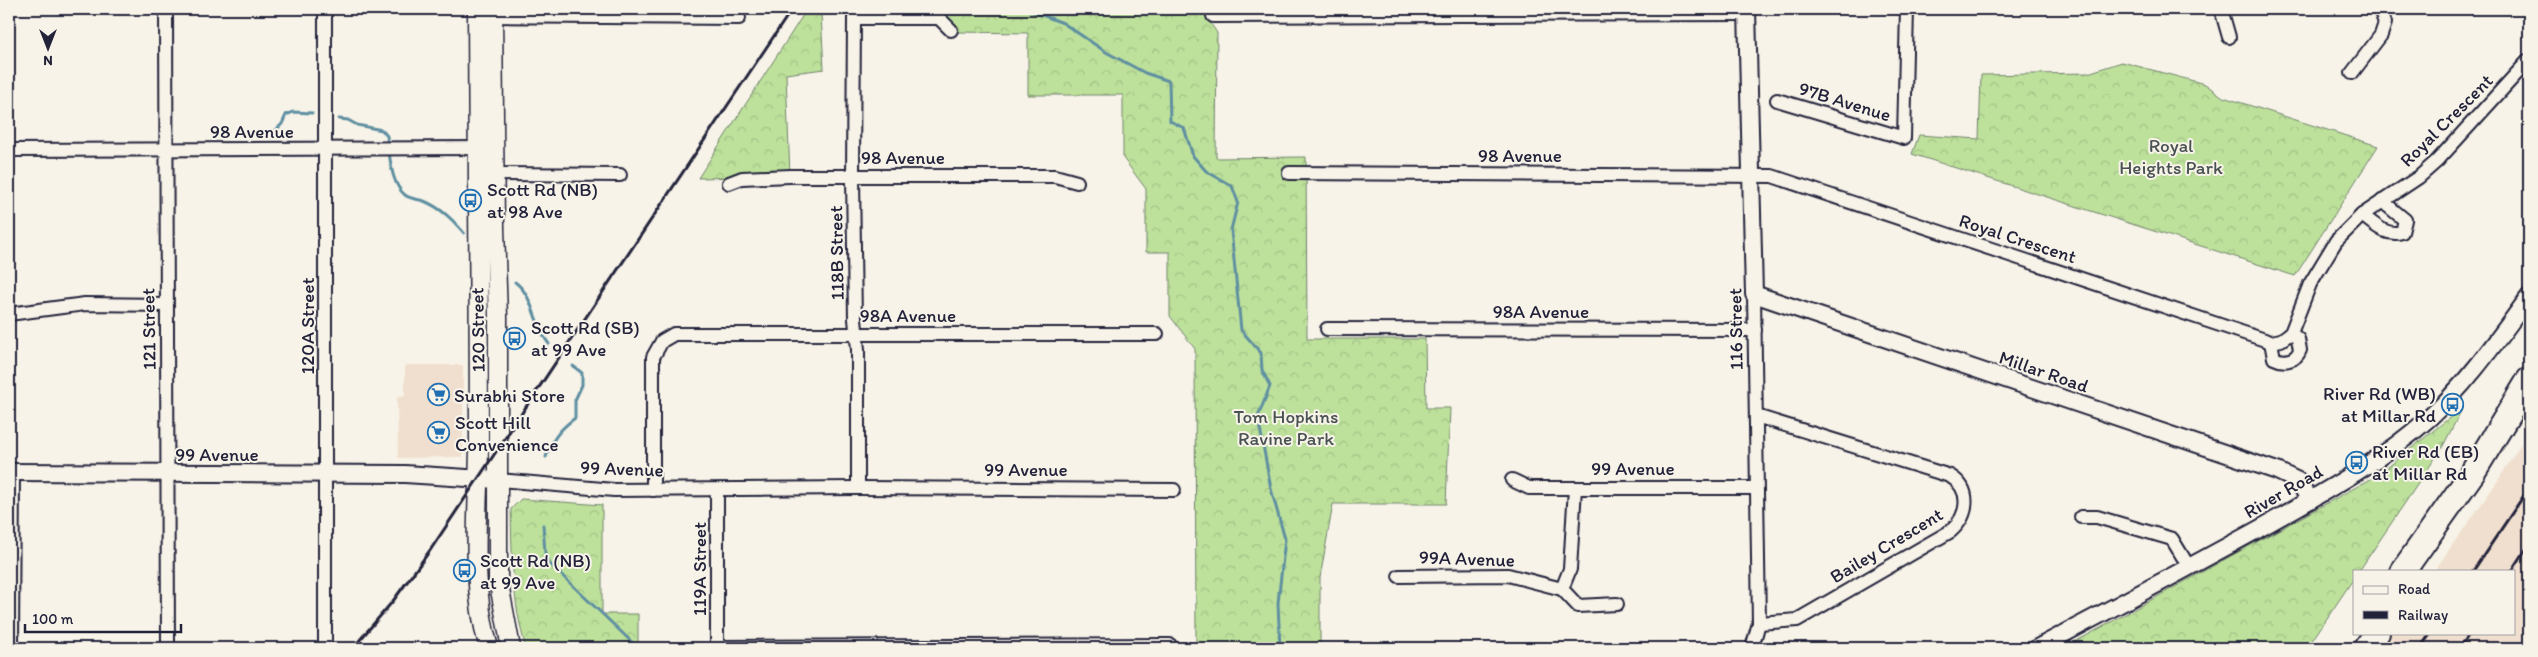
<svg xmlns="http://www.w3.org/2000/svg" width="2538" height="657" viewBox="0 0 2538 657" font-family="Itim,sans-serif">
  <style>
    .built { fill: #f0dfce }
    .forest { fill: url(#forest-crowns); stroke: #70826b }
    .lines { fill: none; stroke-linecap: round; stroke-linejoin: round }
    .stream { stroke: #5f8fa1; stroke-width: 3 }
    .minor-casing { stroke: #22223b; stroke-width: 16 }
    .tertiary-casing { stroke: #22223b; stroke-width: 20 }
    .secondary-casing { stroke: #22223b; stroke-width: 21 }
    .motorway-casing { stroke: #22223b; stroke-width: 28 }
    .minor { stroke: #f7f3e8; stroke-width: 12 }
    .tertiary { stroke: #f7f3e8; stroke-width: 16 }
    .secondary { stroke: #f7f3e8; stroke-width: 18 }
    .motorway { stroke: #f7f3e8; stroke-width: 24 }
    .rail { stroke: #22223b; stroke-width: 3 }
    .labels { text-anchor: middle; stroke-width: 4; stroke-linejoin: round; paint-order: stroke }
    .street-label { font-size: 19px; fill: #22223b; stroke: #f7f3e8 }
    .park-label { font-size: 19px; fill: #495253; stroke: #f7f3e8 }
    .poi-label { font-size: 19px; fill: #22223b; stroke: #f7f3e8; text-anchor: start }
  </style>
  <defs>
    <pattern id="forest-crowns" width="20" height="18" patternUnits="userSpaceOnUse" patternTransform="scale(1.25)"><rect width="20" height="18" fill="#bde19b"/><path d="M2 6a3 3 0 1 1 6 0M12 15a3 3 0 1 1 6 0" fill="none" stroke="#a2c186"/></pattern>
  </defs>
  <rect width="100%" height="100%" fill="#f7f3e8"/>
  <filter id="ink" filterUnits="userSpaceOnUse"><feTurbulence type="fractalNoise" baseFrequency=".02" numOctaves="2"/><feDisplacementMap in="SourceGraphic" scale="10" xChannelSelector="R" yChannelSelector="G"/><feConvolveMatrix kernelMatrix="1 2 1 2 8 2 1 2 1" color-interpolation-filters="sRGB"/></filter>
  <g filter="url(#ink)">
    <g class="built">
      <path d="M405,365H463V457L398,458L397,396H405Z"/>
      <path d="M2529,431V648H2379L2390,633H2514V571H2434L2495,485Z"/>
    </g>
    <g class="forest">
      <path d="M807,9H843V11L821,14L824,69L786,74L790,176L698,178Z"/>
      <path d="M939,9H1201L1217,33L1216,158L1306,157L1307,339H1425L1426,408H1450L1446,504H1333L1320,578V648H1196L1195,349L1170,316V252H1146V189L1123,158V95H1028V33L957,32Z"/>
      <path d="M2122,62L2205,84L2223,97L2378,146L2295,276L1912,154L1919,135L1979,139L1981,75L2088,73Z"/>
      <path d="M2463,407L2442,448L2359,571H2354V578L2307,648H2064L2378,475Z"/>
      <path d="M521,499L602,505V614H638V645L701,646V648H526C512,601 512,558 511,509Z"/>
    </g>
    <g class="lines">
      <g class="stream">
        <path d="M1026,9L1063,23L1106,52L1145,73L1169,81L1170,121L1184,128L1193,156L1206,171L1232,186L1238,202L1231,230L1241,330L1261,353L1262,370L1270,386L1258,417L1271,489L1285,539L1278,603L1280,648"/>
        <path d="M339,119L348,120L357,125L382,130L387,136L388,145"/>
        <path d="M269,137L282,124L286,115L293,112L312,113"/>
        <path d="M389,152C391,166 393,185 405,195C410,199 418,199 424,201C441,208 452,219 464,233"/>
        <path d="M515,282C535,297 533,325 549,344"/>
        <path d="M546,457C552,439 560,429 575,418V400L582,385V373L573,366"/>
        <path d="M543,525L545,553L549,563L638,648"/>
      </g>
      <defs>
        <g id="minor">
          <path d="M166,9L168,648"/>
          <path d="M1213,9V16L1747,14"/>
          <path d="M2221,9L2229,37"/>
          <path d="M485,16L739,18"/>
          <path d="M2352,73L2381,35L2385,23L2380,9"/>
          <path d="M1777,100L1904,138L1907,9"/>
          <path d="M9,150L485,148"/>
          <path d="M1289,173L1772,176L2271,342L2281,340L2291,333L2310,284L2336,241L2362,215L2419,177L2437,161L2529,60"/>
          <path d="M495,174L620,175"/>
          <path d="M729,183L742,178L790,176H1055L1077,182"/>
          <path d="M2362,215C2374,224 2386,237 2402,232L2405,220L2382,201"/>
          <path d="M9,314L85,304L166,305"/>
          <path d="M1327,329L1755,330"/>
          <path d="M2271,342L2274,358C2284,363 2296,361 2300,350L2298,339L2291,333"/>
          <path d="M1756,416L1950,476C1972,489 1969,515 1951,531L1797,620L1759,623"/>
          <path d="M498,480L614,490L858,488L1174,490"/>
          <path d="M1512,480L1529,488H1756"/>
          <path d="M858,488V350L855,319L853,177L854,18H939L951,30"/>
          <path d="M1575,488L1570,569L1562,589L1578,606L1617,604"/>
          <path d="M653,490V357L662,341L674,334H1157"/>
          <path d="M717,490V648"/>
          <path d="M2081,517H2097L2172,539L2189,567"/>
          <path d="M1399,576L1508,575L1562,589"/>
          <path d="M325,643V9"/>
          <path d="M717,647L1170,645"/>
          <path d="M12,648L13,472"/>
          <path d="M1752,648L1759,623L1754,294"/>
        </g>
        <g id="tertiary">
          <path d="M1747,9L1754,294L2277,471L2298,481L2310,500"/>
          <path d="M9,472L405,474L498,480"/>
          <path d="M2037,648C2111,609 2184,570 2257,530C2315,497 2378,464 2428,419C2467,384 2498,339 2529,297"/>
        </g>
        <g id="secondary">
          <path d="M477,9C479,153 478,297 479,441C479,510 469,581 489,648"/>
          <path d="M493,9L495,228L498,317V579L511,648"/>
        </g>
        <g id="motorway">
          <path d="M2403,571L2473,472L2529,380"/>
          <path d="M2366,648L2377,633"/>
        </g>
      </defs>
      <use href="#minor" class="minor-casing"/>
      <use href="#tertiary" class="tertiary-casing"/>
      <use href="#secondary" class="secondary-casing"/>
      <use href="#motorway" class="motorway-casing"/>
      <use href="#minor" class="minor"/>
      <use href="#tertiary" class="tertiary"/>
      <use href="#secondary" class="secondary"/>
      <use href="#motorway" class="motorway"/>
      <g class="rail">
        <path d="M2473,571L2529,488"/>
        <path d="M2512,571L2529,545"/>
        <path d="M353,648L393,601L431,549L792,9"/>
        <path d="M2420,648L2431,633"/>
        <path d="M2460,648L2470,633"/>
      </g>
    </g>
  </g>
  <defs>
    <symbol id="bus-ring" viewBox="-11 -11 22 22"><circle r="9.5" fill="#f7f3e8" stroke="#1f6fb2" stroke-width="1.5"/><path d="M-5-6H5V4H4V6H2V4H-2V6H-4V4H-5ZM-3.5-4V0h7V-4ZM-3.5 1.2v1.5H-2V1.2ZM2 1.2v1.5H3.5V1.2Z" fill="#1f6fb2"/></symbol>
    <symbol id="supermarket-ring" viewBox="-11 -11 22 22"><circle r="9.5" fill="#f7f3e8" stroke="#1f6fb2" stroke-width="1.5"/><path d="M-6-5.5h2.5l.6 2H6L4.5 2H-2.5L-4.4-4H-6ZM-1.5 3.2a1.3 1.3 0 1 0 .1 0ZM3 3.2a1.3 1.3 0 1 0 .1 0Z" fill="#1f6fb2"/></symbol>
  </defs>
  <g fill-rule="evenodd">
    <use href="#bus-ring" x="458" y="188" width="25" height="25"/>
    <use href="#bus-ring" x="502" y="326" width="25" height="25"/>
    <use href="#supermarket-ring" x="426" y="382" width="25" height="25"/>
    <use href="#bus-ring" x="2440" y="392" width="25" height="25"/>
    <use href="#supermarket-ring" x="426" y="420" width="25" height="25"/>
    <use href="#bus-ring" x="2344" y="450" width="25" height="25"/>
    <use href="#bus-ring" x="452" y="558" width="25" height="25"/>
  </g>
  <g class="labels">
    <g class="street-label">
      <text transform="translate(1845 101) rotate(17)" y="7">97B Avenue</text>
      <text transform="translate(2446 120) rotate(-45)" y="7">Royal Crescent</text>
      <text x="252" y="138">98 Avenue</text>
      <text x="1520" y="162">98 Avenue</text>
      <text x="903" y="164">98 Avenue</text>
      <text transform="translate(2018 238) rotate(18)" y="7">Royal Crescent</text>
      <text transform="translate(836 253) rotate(-91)" y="7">118B Street</text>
      <text x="1541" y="318">98A Avenue</text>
      <text x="908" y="322">98A Avenue</text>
      <text transform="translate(307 326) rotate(-90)" y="7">120A Street</text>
      <text transform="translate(148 329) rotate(-91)" y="7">121 Street</text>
      <text transform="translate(1735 329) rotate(-91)" y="7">116 Street</text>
      <text transform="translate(477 330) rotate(-91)" y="7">120 Street</text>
      <text transform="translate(2044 371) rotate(19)" y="7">Millar Road</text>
      <text x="217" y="461">99 Avenue</text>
      <text transform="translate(622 468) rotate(2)" y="7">99 Avenue</text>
      <text x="1633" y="475">99 Avenue</text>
      <text x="1026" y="476">99 Avenue</text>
      <text transform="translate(2283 491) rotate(-30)" y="7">River Road</text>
      <text transform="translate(1886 545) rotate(-31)" y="7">Bailey Crescent</text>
      <text transform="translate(1467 558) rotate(2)" y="7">99A Avenue</text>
      <text transform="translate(699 569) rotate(-90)" y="7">119A Street</text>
    </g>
    <g class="park-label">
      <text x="2171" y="152">Royal<tspan x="2171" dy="22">Heights Park</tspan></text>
      <text x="1286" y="423">Tom Hopkins<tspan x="1286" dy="22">Ravine Park</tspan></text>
    </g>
    <g class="poi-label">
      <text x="487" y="196">Scott Rd (NB)<tspan x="487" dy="22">at 98 Ave</tspan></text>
      <text x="531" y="334">Scott Rd (SB)<tspan x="531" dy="22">at 99 Ave</tspan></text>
      <text x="2436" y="400" text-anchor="end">River Rd (WB)<tspan x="2436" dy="22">at Millar Rd</tspan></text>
      <text x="454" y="402">Surabhi Store</text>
      <text x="455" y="429">Scott Hill<tspan x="455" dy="22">Convenience</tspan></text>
      <text x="2372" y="458">River Rd (EB)<tspan x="2372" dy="22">at Millar Rd</tspan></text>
      <text x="480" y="567">Scott Rd (NB)<tspan x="480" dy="22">at 99 Ave</tspan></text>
    </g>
  </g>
  <rect width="2538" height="657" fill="none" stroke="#f7f3e8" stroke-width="30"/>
  <rect x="15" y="15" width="2508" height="627" fill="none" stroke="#22223b" stroke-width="2" filter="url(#ink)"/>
  <rect x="2353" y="570" width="162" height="65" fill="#f7f3e8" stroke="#a29fa3"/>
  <rect x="2363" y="586" width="25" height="8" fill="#f7f3e8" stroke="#a29fa3"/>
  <text x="2398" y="594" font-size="15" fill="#22223b">Road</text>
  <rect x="2363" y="611" width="25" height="8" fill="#22223b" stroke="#a29fa3"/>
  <text x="2398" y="620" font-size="15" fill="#22223b">Railway</text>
  <g transform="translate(48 48) rotate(180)" stroke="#f7f3e8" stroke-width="4" paint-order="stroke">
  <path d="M0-4L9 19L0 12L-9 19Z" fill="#22223b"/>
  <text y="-8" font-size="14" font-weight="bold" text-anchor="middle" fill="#22223b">N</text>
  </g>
  <path d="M25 624v8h156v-8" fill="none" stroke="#22223b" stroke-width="2.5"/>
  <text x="32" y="624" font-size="15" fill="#22223b" stroke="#f7f3e8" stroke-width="4" paint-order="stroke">100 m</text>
</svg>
